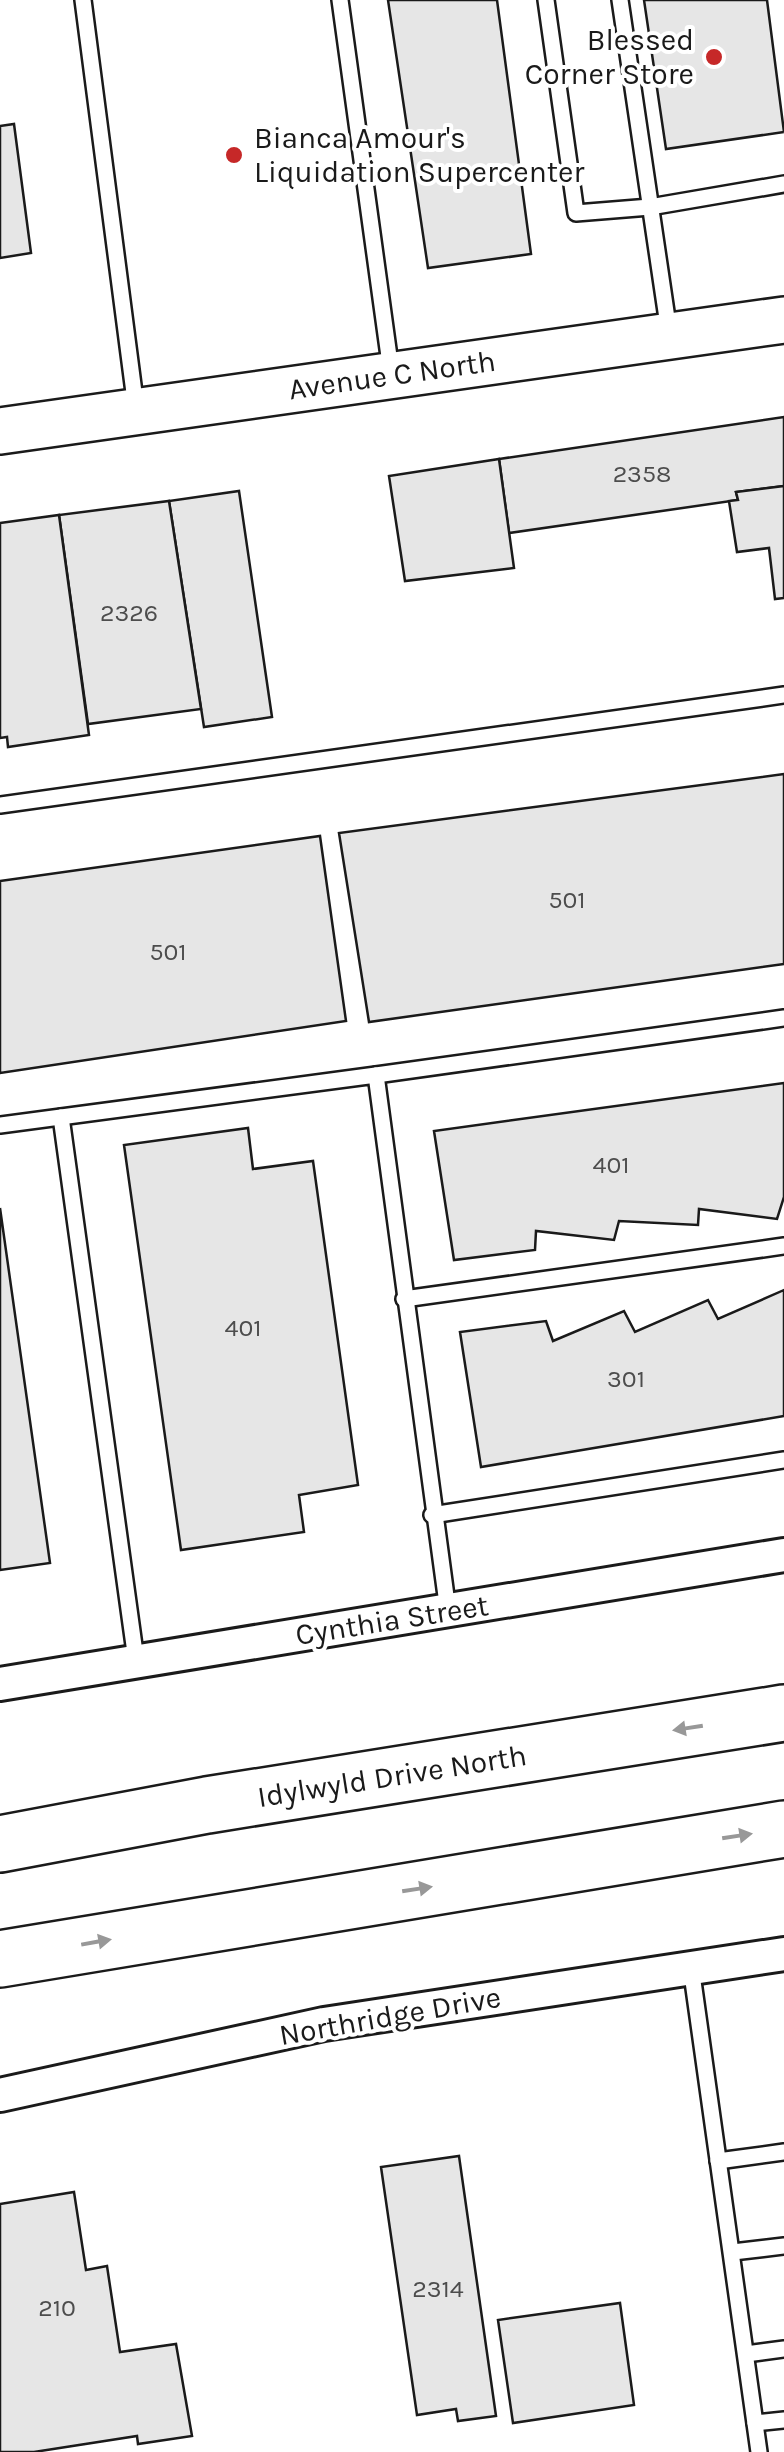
<svg xmlns="http://www.w3.org/2000/svg" width="784" height="2452" viewBox="0 0 784 2452" font-family="Karla,sans-serif">
  <style>
    .building { fill: #e6e6e6; stroke: #1a1a1a; stroke-width: 2.5 }
    .lines { fill: none; stroke-linecap: round; stroke-linejoin: round }
    .service-casing { stroke: #1a1a1a; stroke-width: 20 }
    .minor-casing { stroke: #1a1a1a; stroke-width: 38 }
    .secondary-casing { stroke: #1a1a1a; stroke-width: 50 }
    .motorway-casing { stroke: #1a1a1a; stroke-width: 60 }
    .service { stroke: #fff; stroke-width: 15 }
    .minor { stroke: #fff; stroke-width: 32 }
    .secondary { stroke: #fff; stroke-width: 45 }
    .motorway { stroke: #fff; stroke-width: 55 }
    .oneway { fill: #989898 }
    .poi-dot { fill: #c62828; stroke: #fff; stroke-width: 4 }
    .labels { text-anchor: middle; stroke-width: 8; stroke-linejoin: round; paint-order: stroke }
    .number-label { font-size: 25px; fill: #4d4d4d }
    .poi-label { font-size: 30px; fill: #1a1a1a; stroke: #fff; text-anchor: end }
    .street-label { font-size: 30px; fill: #1a1a1a; stroke: #fff }
  </style>
  <rect width="100%" height="100%" fill="#fff"/>
  <g class="building">
    <path d="M388,0H497L531,254L428,268Z"/>
    <path d="M644,0H767L784,132L666,149Z"/>
    <path d="M14,124L31,253L0,258V126Z"/>
    <path d="M784,417V486L736,492L738,500L509,533L499,459Z"/>
    <path d="M499,459L514,568L405,581L389,476Z"/>
    <path d="M784,486V598L775,599L769,548L737,552L729,501L738,500L736,492Z"/>
    <path d="M239,491L272,717L204,727L169,501Z"/>
    <path d="M169,501L201,709L88,724L59,515Z"/>
    <path d="M59,515L89,735L8,747L7,737L0,738V523Z"/>
    <path d="M784,774V964L369,1022L339,833Z"/>
    <path d="M320,836L346,1021L0,1073V881Z"/>
    <path d="M784,1083V1197L777,1219L699,1209L698,1225L619,1221L614,1240L536,1231L535,1250L454,1260L434,1131Z"/>
    <path d="M248,1128L253,1169L313,1161L358,1485L299,1495L304,1532L181,1550L124,1145Z"/>
    <path d="M0,1208L50,1563L0,1570Z"/>
    <path d="M784,1290V1416L481,1467L460,1332L546,1321L553,1341L624,1311L635,1332L708,1300L718,1319Z"/>
    <path d="M459,2156L496,2416L458,2421L456,2409L417,2415L381,2167Z"/>
    <path d="M74,2192L86,2270L107,2266L120,2352L176,2344L192,2436L138,2444L137,2436L34,2452H0V2204Z"/>
    <path d="M620,2303L634,2405L513,2423L498,2320Z"/>
  </g>
  <g class="lines">
    <defs>
      <g id="service">
        <path d="M83,0L136,408"/>
        <path d="M340,0L391,371"/>
        <path d="M546,0L576,213L650,207L784,184"/>
        <path d="M620,0L669,332"/>
        <path d="M0,805L784,695"/>
        <path d="M376,1075L784,1018"/>
        <path d="M61,1117L136,1660"/>
        <path d="M0,1125L376,1075L448,1611"/>
        <path d="M404,1299L784,1246"/>
        <path d="M432,1515L784,1460"/>
        <path d="M691,1967L759,2452"/>
        <path d="M718,2161L784,2152"/>
        <path d="M733,2252L784,2246"/>
        <path d="M746,2354L784,2349"/>
        <path d="M755,2423L784,2420"/>
      </g>
      <g id="minor">
        <path d="M0,1684L784,1555"/>
        <path d="M0,2095L324,2024L784,1954"/>
      </g>
      <path id="secondary" d="M0,431L784,320"/>
      <g id="motorway">
        <path d="M0,1844L207,1805L784,1713"/>
        <path d="M0,1959L784,1829"/>
      </g>
    </defs>
    <use href="#service" class="service-casing"/>
    <use href="#minor" class="minor-casing"/>
    <use href="#secondary" class="secondary-casing"/>
    <use href="#motorway" class="motorway-casing"/>
    <use href="#service" class="service"/>
    <use href="#minor" class="minor"/>
    <use href="#secondary" class="secondary"/>
    <use href="#motorway" class="motorway"/>
  </g>
  <defs><path id="oneway-solid" d="M-6-.8H1V-3.2L6.5 0L1 3.2V.8H-6Z" transform="scale(2.5)"/></defs>
  <g class="oneway">
    <use href="#oneway-solid" transform="translate(688 1728) rotate(171)"/>
    <use href="#oneway-solid" transform="translate(737 1836) rotate(-9)"/>
    <use href="#oneway-solid" transform="translate(417 1889) rotate(-9)"/>
    <use href="#oneway-solid" transform="translate(96 1942) rotate(-10)"/>
  </g>
  <g class="poi-dot">
    <circle cx="714" cy="57" r="10"/>
    <circle cx="234" cy="155" r="10"/>
  </g>
  <g class="labels">
    <g class="number-label">
      <text x="642" y="482">2358</text>
      <text x="129" y="621">2326</text>
      <text x="567" y="908">501</text>
      <text x="168" y="960">501</text>
      <text x="611" y="1173">401</text>
      <text x="243" y="1336">401</text>
      <text x="626" y="1387">301</text>
      <text x="438" y="2297">2314</text>
      <text x="57" y="2316">210</text>
    </g>
    <g class="poi-label">
      <text x="694" y="50">Blessed<tspan x="694" dy="34">Corner Store</tspan></text>
      <text x="254" y="148" text-anchor="start">Bianca Amour's<tspan x="254" dy="34">Liquidation Supercenter</tspan></text>
    </g>
    <g class="street-label">
      <text transform="translate(392 375) rotate(-8)" y="10">Avenue C North</text>
      <text transform="translate(392 1620) rotate(-9)" y="10">Cynthia Street</text>
      <text transform="translate(392 1776) rotate(-9)" y="10">Idylwyld Drive North</text>
      <text transform="translate(390 2016) rotate(-10)" y="10">Northridge Drive</text>
    </g>
  </g>
</svg>
